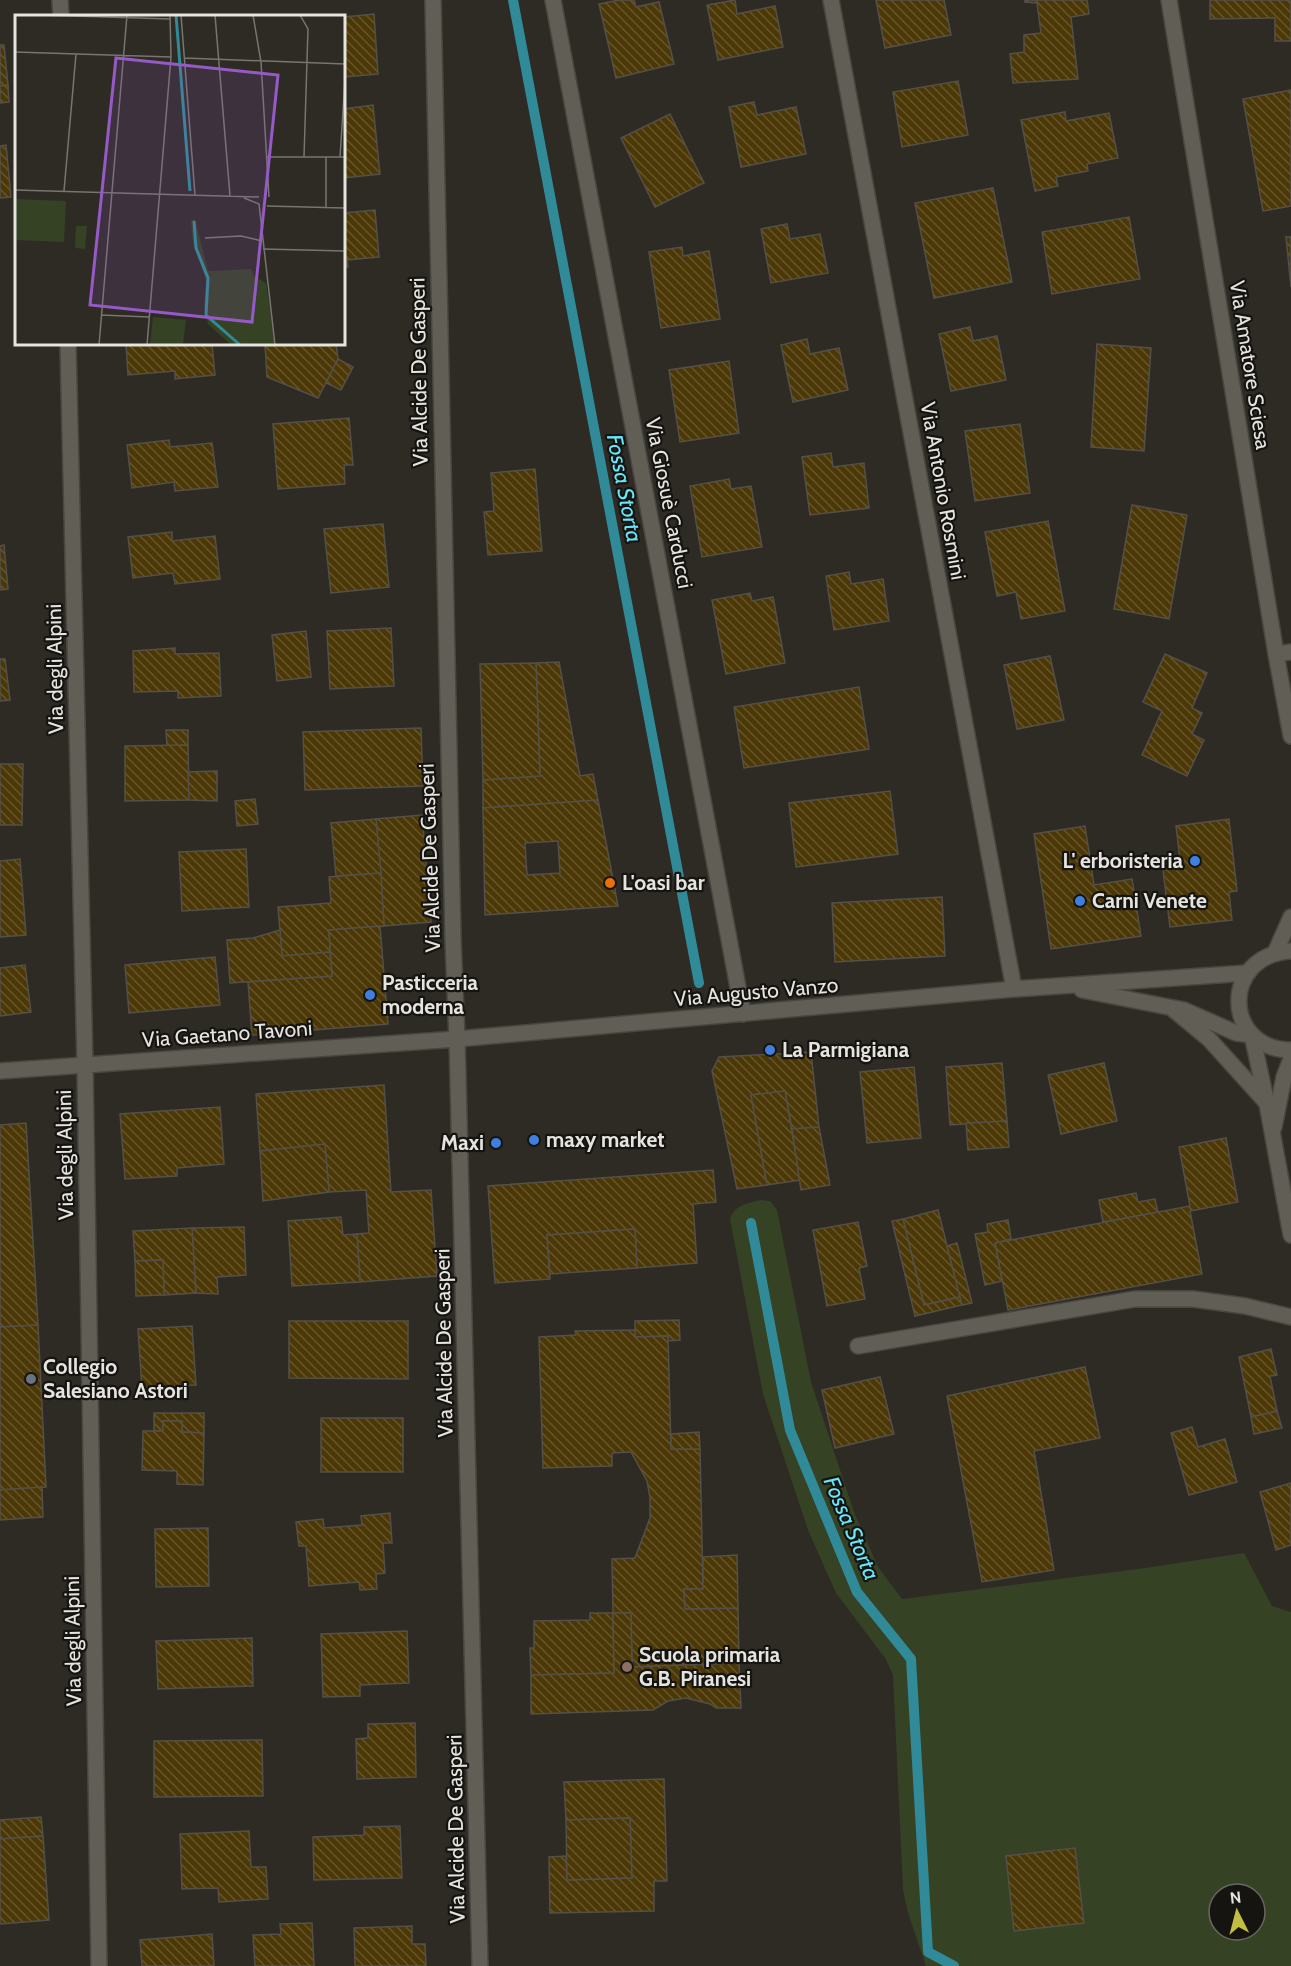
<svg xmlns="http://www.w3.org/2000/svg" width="1291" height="1966" viewBox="0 0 1291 1966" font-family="Cabin,sans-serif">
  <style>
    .park { fill: #354224; fill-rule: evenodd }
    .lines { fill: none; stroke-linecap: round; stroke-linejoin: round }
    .stream { stroke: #318a97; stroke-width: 10 }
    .building { fill: url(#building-back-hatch); stroke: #545049; stroke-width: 1.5; fill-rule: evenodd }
    .minor-casing { stroke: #494640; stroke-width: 18 }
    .minor { stroke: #615e56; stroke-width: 15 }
    .shop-dot { fill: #3f7fe0; stroke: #151411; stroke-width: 2 }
    .food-dot { fill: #e8710a; stroke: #151411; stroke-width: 2 }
    .worship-dot { fill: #6b7280; stroke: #151411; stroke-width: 2 }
    .education-dot { fill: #8d6e63; stroke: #151411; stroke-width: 2 }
    .labels { text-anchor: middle; stroke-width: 4.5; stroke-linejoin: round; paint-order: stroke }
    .street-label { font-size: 21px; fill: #e6e4df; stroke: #151411 }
    .poi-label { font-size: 21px; font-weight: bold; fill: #e6e4df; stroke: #151411; text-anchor: start }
    .water-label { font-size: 22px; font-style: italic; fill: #68e6fa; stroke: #151411 }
    .inset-river { fill: none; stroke: #318a97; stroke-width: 3 }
    .inset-road { fill: none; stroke: #78756f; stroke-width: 1.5 }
    .view { fill: #965ac7; fill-opacity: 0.15; stroke: #965ac7; stroke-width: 3 }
    .inset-edge { fill: none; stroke: #e6e4df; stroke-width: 3 }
  </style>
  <defs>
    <pattern id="building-back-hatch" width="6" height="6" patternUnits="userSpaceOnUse" patternTransform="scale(1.5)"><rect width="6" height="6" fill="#4b3806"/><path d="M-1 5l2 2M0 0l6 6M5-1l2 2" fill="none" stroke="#65552a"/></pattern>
  </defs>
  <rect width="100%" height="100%" fill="#2e2b25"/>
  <path class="park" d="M760,1200L770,1201L777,1210L811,1382L854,1512L878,1567L902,1599L1145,1568L1244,1553L1272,1606L1291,1612V1966H926L908,1913L903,1890L893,1675L885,1658L836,1593L808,1530L763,1394L730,1219C734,1205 747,1204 760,1200ZM1219,1894H1255V1930H1219Z"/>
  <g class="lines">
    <g class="stream">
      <path d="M513,0L699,983"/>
      <path d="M751,1223L790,1430L857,1592L911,1659L928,1952L954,1966"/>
    </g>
  </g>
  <g class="building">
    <path d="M619,0H634L636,7L659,2L674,64L616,78L599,4Z"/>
    <path d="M735,0L737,14L775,6L783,47L718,60L707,5Z"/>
    <path d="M876,0H944L951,35L885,48Z"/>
    <path d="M1025,0H1087L1089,14L1071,17L1078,79L1013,83L1010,54L1024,52V35L1041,33L1037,3L1025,2Z"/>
    <path d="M1210,0H1291V41H1275V18L1210,19Z"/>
    <path d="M374,14L378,74L344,77V17Z"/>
    <path d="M0,45H4L8,85L0,86Z"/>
    <path d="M958,81L968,135L902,147L893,92Z"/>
    <path d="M8,85L9,102L0,103V86Z"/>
    <path d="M1291,90V206L1263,211L1243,99Z"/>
    <path d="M754,102L757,115L796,107L806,154L741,167L729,107Z"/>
    <path d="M373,105L380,174L344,178V109Z"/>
    <path d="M1065,112L1066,121L1109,113L1118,158L1087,164L1088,171L1056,177L1058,186L1035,191L1021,120Z"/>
    <path d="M670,114L704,183L655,207L621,138Z"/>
    <path d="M6,145L11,197L0,198V146Z"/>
    <path d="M993,188L1012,282L934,298L915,203Z"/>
    <path d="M375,210L379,257L347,260L348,267H344V213Z"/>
    <path d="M1129,217L1140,279L1052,294L1042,232Z"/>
    <path d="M787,224L790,239L820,234L828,273L771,283L761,229Z"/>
    <path d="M1286,237H1291V287Z"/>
    <path d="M682,247L683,256L709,251L720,319L661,328L649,252Z"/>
    <path d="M970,327L973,341L997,336L1006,380L951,391L939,334Z"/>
    <path d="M807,339L810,354L839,348L848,390L793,402L781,345Z"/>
    <path d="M126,344H212L215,375L175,379V371L128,375Z"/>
    <path d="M265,344H336L338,359L318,398L267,377Z"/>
    <path d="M1097,344L1151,348L1144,451L1091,447Z"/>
    <path d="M338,359L353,367L341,390L326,383Z"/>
    <path d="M729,361L739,433L680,442L669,370Z"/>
    <path d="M349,418L353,465H344L345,484L278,489L273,424Z"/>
    <path d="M1020,424L1030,493L975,501L965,431Z"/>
    <path d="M169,440L170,447L212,443L218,487L175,491L174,482L132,488L127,445Z"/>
    <path d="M831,453L833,467L864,463L869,508L810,515L802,457Z"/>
    <path d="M535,469L542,551L488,555L484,512L494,511L491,473Z"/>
    <path d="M729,479L731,489L751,486L762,547L702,557L690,486Z"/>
    <path d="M1132,505L1187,515L1169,619L1114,609Z"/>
    <path d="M1048,521L1065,611L1021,619L1016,592L997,596L985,532Z"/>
    <path d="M383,524L389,587L331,593L324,529Z"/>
    <path d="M172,532V541L215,536L220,579L175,584L173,573L133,578L128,537Z"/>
    <path d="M4,545L8,589L0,590V546Z"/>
    <path d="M849,572L851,584L883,579L889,621L834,630L826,576Z"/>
    <path d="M750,593L752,601L773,597L785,663L726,674L712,600Z"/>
    <path d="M391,628L394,686L330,689L327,631Z"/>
    <path d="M306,631L311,677L277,681L272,635Z"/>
    <path d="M175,648V654L219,653L221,696L178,698V691L134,692L133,651Z"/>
    <path d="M1165,654L1207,673L1192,708L1202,713L1192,734L1204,740L1187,776L1142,755L1162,711L1143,702Z"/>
    <path d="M1050,656L1064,720L1017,729L1004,665Z"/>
    <path d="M0,659H5L10,700L0,701Z"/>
    <path d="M559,662L580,776L593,774L598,800L483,808V780L540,776L536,663Z"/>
    <path d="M536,663L540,776L483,780L480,664Z"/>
    <path d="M859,687L869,749L744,768L734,707Z"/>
    <path d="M421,728L423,786L305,790L303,732Z"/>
    <path d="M166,730H188V745L167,746Z"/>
    <path d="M188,745L189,800L125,801V746Z"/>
    <path d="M0,764H23L22,825H0Z"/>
    <path d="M217,771V801L189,800L188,772Z"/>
    <path d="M890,791L898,854L796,867L789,803Z"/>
    <path d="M255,799L258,824L237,826L235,801Z"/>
    <path d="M598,800L618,906L485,915L483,808ZM558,841L560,873L527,875L525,843Z"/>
    <path d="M422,815L431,922L384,926L376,819Z"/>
    <path d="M376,819L381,873L336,876L331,823Z"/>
    <path d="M1229,819L1237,891L1229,892L1232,920L1170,927L1163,870L1181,868L1176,826Z"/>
    <path d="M1085,826L1094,885L1132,879L1141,936L1051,949L1034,834Z"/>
    <path d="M246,849L249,907L182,911L179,852Z"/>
    <path d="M20,859L26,935L0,937V861Z"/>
    <path d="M381,873L384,926L329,930L330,952L282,956L278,907L331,903L329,877Z"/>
    <path d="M942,897L945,956L835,962L832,903Z"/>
    <path d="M380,926L388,1024L252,1035L248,982L332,976L329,930Z"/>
    <path d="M280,930L282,956L330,952L332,976L230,983L227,940L253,938Z"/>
    <path d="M215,957L220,1005L129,1013L125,965Z"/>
    <path d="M25,965L31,1012L0,1016V968Z"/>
    <path d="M811,1052L819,1127L792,1129L785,1091L751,1095L767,1185L737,1189L712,1071L719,1057Z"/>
    <path d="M1002,1063L1007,1121L950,1125L946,1067Z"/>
    <path d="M1104,1063L1117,1121L1061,1134L1048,1075Z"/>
    <path d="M914,1067L921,1138L867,1143L860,1072Z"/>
    <path d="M384,1085L391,1192L431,1190L437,1276L360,1282L357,1234L369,1233L366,1190L329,1192L325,1144L260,1151L256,1094Z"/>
    <path d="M785,1091L800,1180L767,1185L751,1095Z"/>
    <path d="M220,1107L224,1164L177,1168V1176L125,1179L120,1114Z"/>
    <path d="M1007,1121L1009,1147L968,1150L966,1123Z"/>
    <path d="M26,1123L38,1325L0,1327V1125Z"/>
    <path d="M819,1127L830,1185L801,1190L792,1129Z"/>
    <path d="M1226,1138L1238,1202L1190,1211L1202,1274L1008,1310L995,1243L1190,1206L1179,1147Z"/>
    <path d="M325,1144L329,1192L263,1201L260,1151Z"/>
    <path d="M713,1170L716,1202L693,1204L697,1263L637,1268L635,1229L547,1235L550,1279L495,1283L488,1186Z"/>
    <path d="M1136,1193L1138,1202L1155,1199L1158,1212L1103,1222L1099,1200Z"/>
    <path d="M938,1210L960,1297L924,1305L903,1219Z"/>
    <path d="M341,1217L343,1235L357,1234L360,1282L292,1286L288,1221Z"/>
    <path d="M903,1219L924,1305L960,1297L962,1305L915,1316L892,1221Z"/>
    <path d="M1008,1220L1011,1239L995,1243L1002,1281L985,1285L975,1234L988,1232L987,1224Z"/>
    <path d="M858,1222L867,1266L859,1268L865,1299L827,1306L813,1230Z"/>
    <path d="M244,1227L246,1275L217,1277L218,1294L196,1293L192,1228Z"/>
    <path d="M192,1228L196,1293L164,1295L163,1260L135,1261L133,1231Z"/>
    <path d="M635,1229L637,1268L550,1274L547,1235Z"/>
    <path d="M957,1243L972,1303L962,1305L947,1246Z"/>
    <path d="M163,1260L164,1295L136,1296L135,1261Z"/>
    <path d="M679,1320L680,1340L668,1341V1336L635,1337V1321Z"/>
    <path d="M289,1321H408V1379L289,1378Z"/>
    <path d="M38,1325L46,1487L0,1490V1327Z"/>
    <path d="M192,1326L196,1385L142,1388L138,1329Z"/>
    <path d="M635,1330V1337L668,1336L671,1449H700L703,1589H684L685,1609L738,1608L739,1663L632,1667L631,1613H613L612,1559L635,1558L650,1518V1497L647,1481L631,1452L612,1453V1466L543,1468L539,1337L576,1335L575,1331Z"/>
    <path d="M1271,1349L1277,1375L1270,1376L1277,1411L1251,1417L1239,1357Z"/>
    <path d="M1085,1367L1100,1438L1034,1451L1054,1570L982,1582L947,1396Z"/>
    <path d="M880,1377L894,1434L835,1448L822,1390Z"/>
    <path d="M1277,1411L1282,1428L1254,1434L1251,1417Z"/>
    <path d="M154,1413H204V1433L182,1432V1421H163V1431H154Z"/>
    <rect x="321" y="1418" width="82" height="54"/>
    <path d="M163,1421H182V1432L204,1433L203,1485L177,1484V1471L142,1470L143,1431H163Z"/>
    <path d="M1192,1427L1198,1447L1225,1439L1237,1482L1189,1495L1171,1433Z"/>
    <path d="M699,1432L700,1449H671V1434Z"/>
    <path d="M1291,1483V1545L1276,1550L1260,1492Z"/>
    <path d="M42,1487L43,1517L0,1520V1490Z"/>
    <path d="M390,1513L392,1543H383L385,1573L376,1574L377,1589L360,1590L359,1582L309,1586L306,1546H299L296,1522L323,1519L324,1528L362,1525L361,1516Z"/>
    <path d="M208,1528L209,1586L156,1587L155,1529Z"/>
    <path d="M737,1555L738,1608L685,1609L684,1589H703V1557Z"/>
    <path d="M590,1613H613L614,1673L531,1675L530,1648H534V1621L590,1620Z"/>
    <path d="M613,1613H631L632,1667L739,1663L741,1708H716L710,1704L686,1698L668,1701L653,1710L531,1714V1675L614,1673Z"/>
    <path d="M407,1631L409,1683L360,1685V1696L323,1697L321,1634Z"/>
    <path d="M252,1638L253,1686L158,1689L156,1641Z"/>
    <path d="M415,1723L416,1777L357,1779L356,1739L368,1738V1724Z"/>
    <path d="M262,1740L263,1796L154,1797V1741Z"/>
    <path d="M664,1779L667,1881H654V1911L550,1913L549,1857L566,1856L567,1880L632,1878L630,1818L566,1820L564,1782Z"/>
    <path d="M41,1817L43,1836L0,1839V1820Z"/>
    <path d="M630,1818L632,1878L567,1880L566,1820Z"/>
    <path d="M400,1826L402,1878L314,1880L313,1837L364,1835V1827Z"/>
    <path d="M249,1831L251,1867H266L268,1899L219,1902L218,1888L182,1889L180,1834Z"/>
    <path d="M43,1836L49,1920L0,1924V1839Z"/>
    <path d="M1075,1848L1084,1923L1014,1931L1006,1856Z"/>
    <path d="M312,1923L314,1966H255L253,1935L281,1934L280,1924Z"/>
    <path d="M412,1926V1944H425L426,1966H355L354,1928Z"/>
    <path d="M212,1934L214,1966H142L140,1940Z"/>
  </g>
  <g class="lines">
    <defs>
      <g id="minor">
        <path d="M60,0L61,16"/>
        <path d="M433,0L453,939L457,1039L480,1966"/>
        <path d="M553,0L743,1014"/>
        <path d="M831,0L1014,989"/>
        <path d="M1169,0L1276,654L1291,736"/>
        <path d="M68,344L85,1065L99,1966"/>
        <path d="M1276,654L1291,652"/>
        <path d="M1291,951C1220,955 1223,1050 1291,1050"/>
        <path d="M1275,953L1291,917"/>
        <path d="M1082,990L1184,1010L1236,1033L1252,1035L1267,1104L1291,1235"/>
        <path d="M1174,1010L1209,1039L1265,1101"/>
        <path d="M0,1071L457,1039L1014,989L1247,973"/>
        <path d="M1274,1127L1284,1077L1291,1059"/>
        <path d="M858,1346L1135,1299H1193L1245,1306L1291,1317"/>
      </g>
    </defs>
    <use href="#minor" class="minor-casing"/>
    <use href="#minor" class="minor"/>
  </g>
  <g class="shop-dot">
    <circle cx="1195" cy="861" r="6"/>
    <circle cx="1080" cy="901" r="6"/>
    <circle cx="370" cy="995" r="6"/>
    <circle cx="770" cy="1050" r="6"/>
    <circle cx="534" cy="1140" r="6"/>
    <circle cx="496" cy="1143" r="6"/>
  </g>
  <circle class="food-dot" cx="610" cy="883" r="6"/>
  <circle class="worship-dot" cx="31" cy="1379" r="6"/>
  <circle class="education-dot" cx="627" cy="1667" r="6"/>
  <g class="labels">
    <g class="street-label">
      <text transform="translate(1250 365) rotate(81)" y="7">Via Amatore Sciesa</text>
      <text transform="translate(419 372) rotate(-91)" y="7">Via Alcide De Gasperi</text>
      <text transform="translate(943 491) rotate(80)" y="7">Via Antonio Rosmini</text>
      <text transform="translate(669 503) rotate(79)" y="7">Via Giosuè Carducci</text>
      <text transform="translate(55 669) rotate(-91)" y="7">Via degli Alpini</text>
      <text transform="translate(430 858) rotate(-92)" y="7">Via Alcide De Gasperi</text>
      <text transform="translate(756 992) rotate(-5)" y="7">Via Augusto Vanzo</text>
      <text transform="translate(227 1034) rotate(-4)" y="7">Via Gaetano Tavoni</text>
      <text transform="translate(65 1155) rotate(-91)" y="7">Via degli Alpini</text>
      <text transform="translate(444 1343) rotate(-91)" y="7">Via Alcide De Gasperi</text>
      <text transform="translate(73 1641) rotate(-91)" y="7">Via degli Alpini</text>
      <text transform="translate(456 1829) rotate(-91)" y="7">Via Alcide De Gasperi</text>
    </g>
    <g class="poi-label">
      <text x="1183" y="868" text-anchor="end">L' erboristeria</text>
      <text x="622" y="890">L'oasi bar</text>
      <text x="1092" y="908">Carni Venete</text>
      <text x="382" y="990">Pasticceria<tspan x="382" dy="24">moderna</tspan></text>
      <text x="782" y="1057">La Parmigiana</text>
      <text x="546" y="1147">maxy market</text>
      <text x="484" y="1150" text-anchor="end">Maxi</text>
      <text x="43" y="1374">Collegio<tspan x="43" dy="24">Salesiano Astori</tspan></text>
      <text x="639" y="1662">Scuola primaria<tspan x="639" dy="24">G.B. Piranesi</tspan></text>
    </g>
    <g class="water-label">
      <text transform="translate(625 488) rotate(79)" y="8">Fossa Storta</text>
      <text transform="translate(852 1528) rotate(67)" y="8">Fossa Storta</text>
    </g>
  </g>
  <g transform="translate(15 15)">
    <rect width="330" height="330" fill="#2e2b25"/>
    <path d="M0,184L51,186L49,227L0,225ZM180,204L193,256L236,254L239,261L251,268L260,330H216L193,309L189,292L191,265L178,228L176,206ZM61,211H72L70,234L60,233ZM138,302L171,305L168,330H135Z" fill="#354224"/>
    <path class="inset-river" d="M161,0L175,176M179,206L181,233L193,263L191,300L225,330"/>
    <path class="inset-road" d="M26,0L156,4M166,0L180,180M200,0L215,181M238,0L246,47L254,182M285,0L293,14L289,142M0,37L156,42M169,43L330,49M252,142H330M325,142L330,65M0,175L244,182M49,176L61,39M229,183L244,189L260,330M252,191L330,193M311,193V142M190,223L226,221L247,226M248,234L330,236M86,300L134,302M84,330L112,0M132,330L156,42L155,0"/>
    <path class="view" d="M101,43L263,60L237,307L75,290Z"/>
    <rect width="330" height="330" class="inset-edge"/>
  </g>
  <g transform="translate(1237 1912) rotate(354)"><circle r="28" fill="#151411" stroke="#696763" stroke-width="1.5"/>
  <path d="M0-4.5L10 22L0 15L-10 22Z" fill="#c1be40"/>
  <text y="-9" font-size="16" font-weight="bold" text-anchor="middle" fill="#e6e4df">N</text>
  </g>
</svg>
